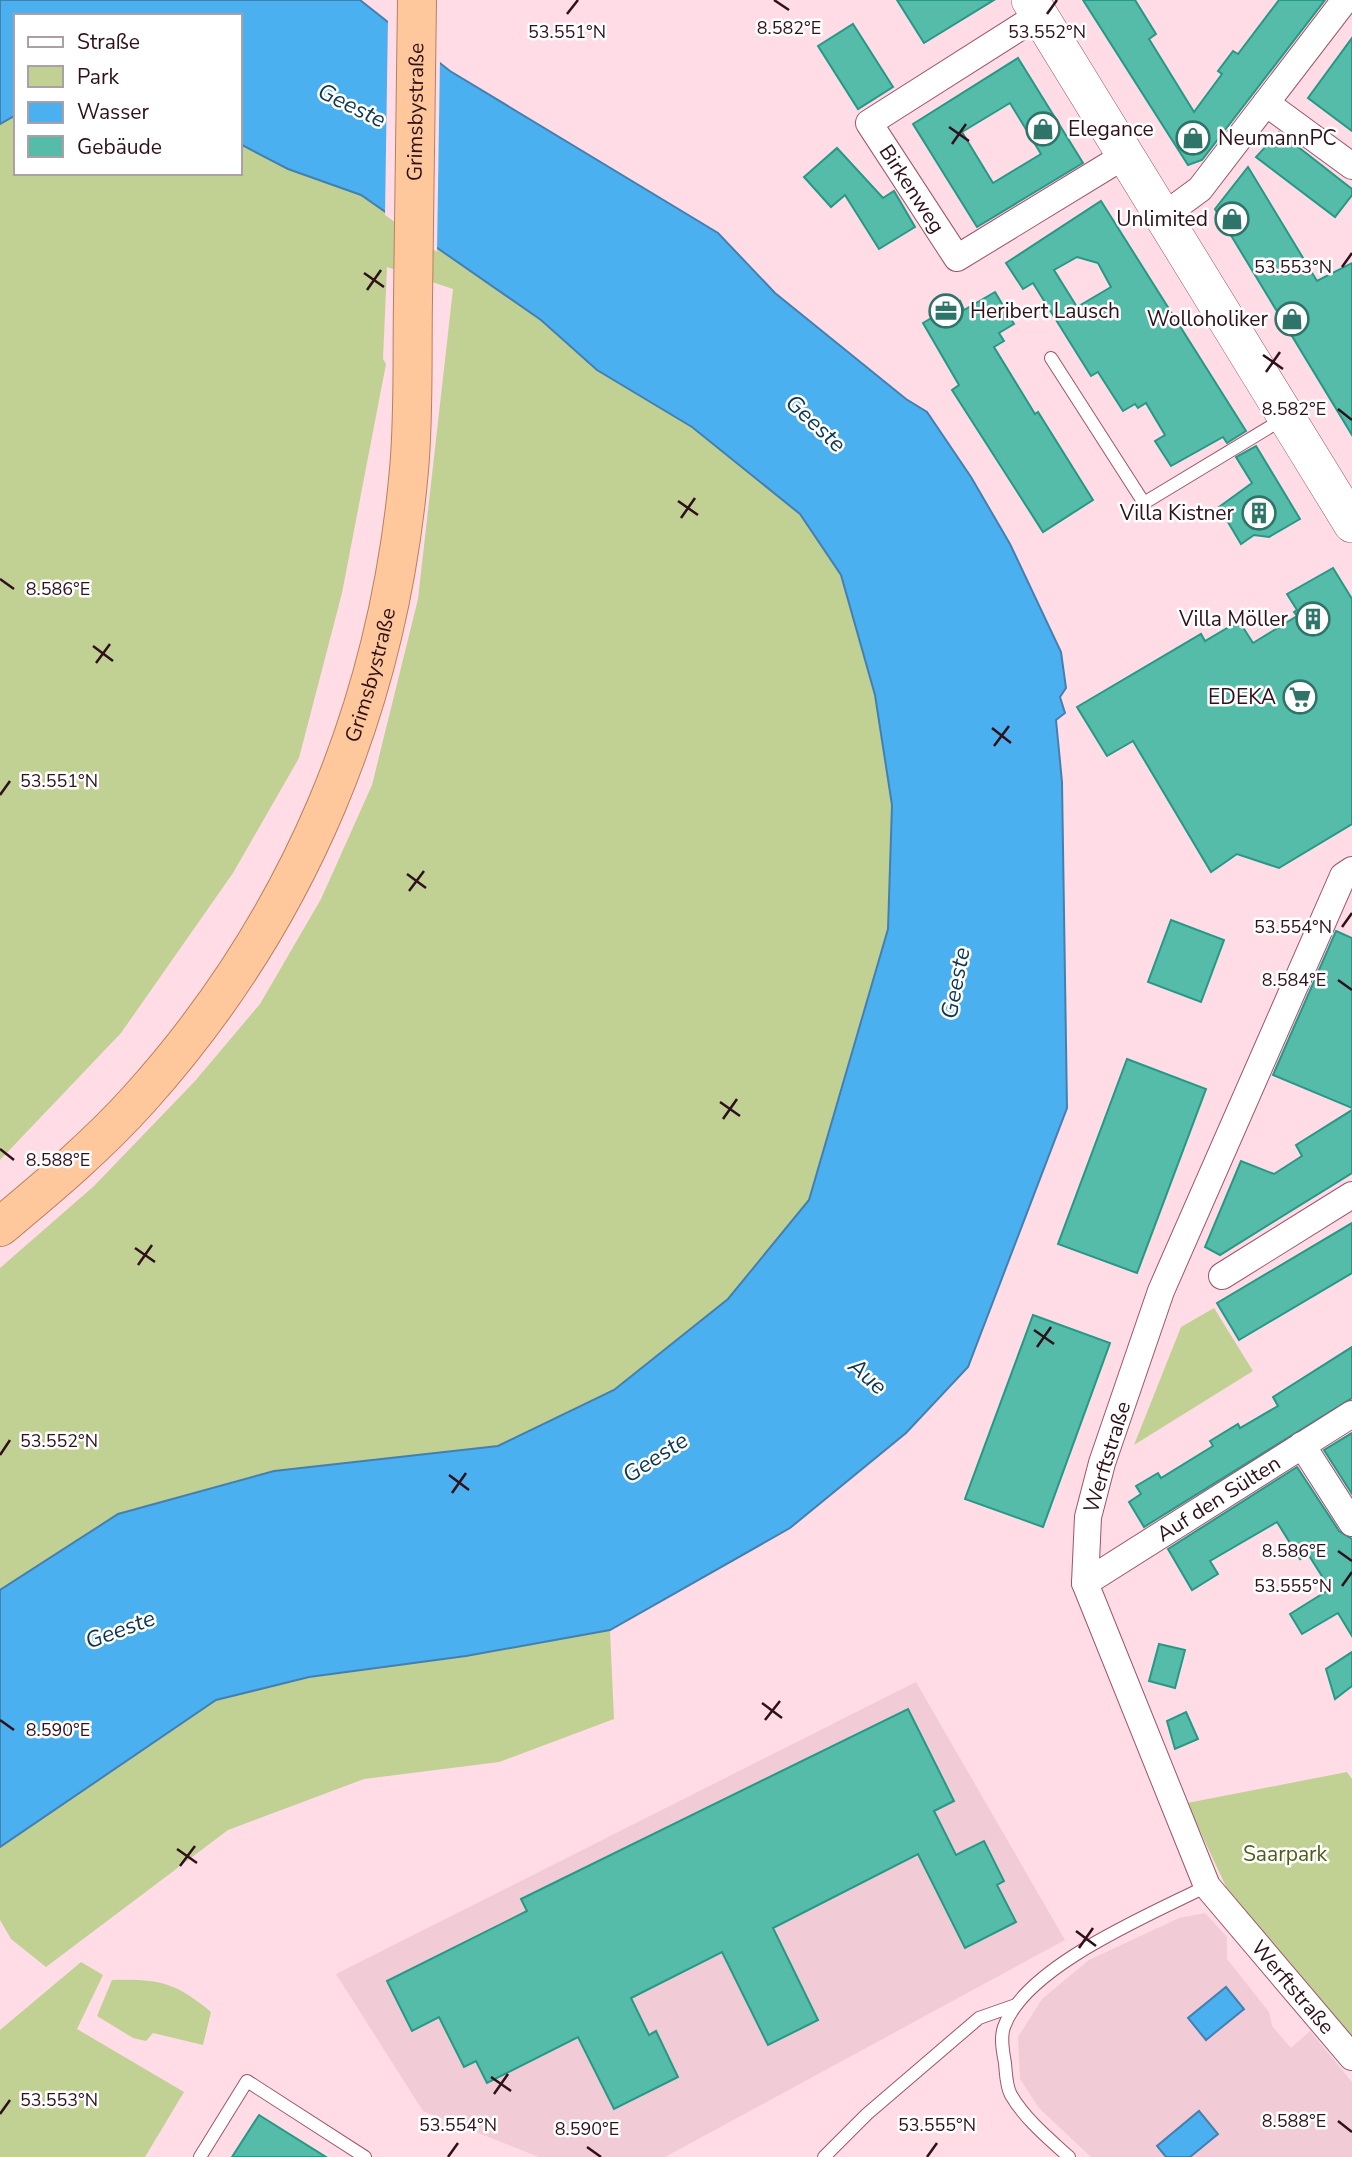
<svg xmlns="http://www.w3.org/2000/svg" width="1352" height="2157" viewBox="0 0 1352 2157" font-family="'Nunito Sans',sans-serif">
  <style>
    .built { fill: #f1cbd5 }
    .green { fill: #c1d194 }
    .water { fill: #4bb0ef; stroke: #4380b0; stroke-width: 2 }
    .pier { fill: #ffdce6 }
    .building { fill: #54bca9; stroke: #279886; stroke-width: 2; fill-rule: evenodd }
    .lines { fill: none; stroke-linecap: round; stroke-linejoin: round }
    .service-casing { stroke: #9d546c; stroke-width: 14 }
    .minor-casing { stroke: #9d546c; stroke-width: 28 }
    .secondary-casing { stroke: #9d546c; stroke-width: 38 }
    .trunk-casing { stroke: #b6805f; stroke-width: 40 }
    .service { stroke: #fff; stroke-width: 12 }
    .minor { stroke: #fff; stroke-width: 26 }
    .secondary { stroke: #fff; stroke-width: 37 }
    .trunk { stroke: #ffc89c; stroke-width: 38 }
    .ticks { fill: none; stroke: #2f111c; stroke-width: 2.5 }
    .labels { text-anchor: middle; stroke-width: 5; stroke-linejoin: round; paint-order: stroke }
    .street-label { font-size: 21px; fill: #2f111c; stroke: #fff }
    .poi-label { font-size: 21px; fill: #2f111c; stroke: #fff; text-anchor: end }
    .park-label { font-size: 21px; fill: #4f5c13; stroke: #fff }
    .water-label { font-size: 23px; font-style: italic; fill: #0c3751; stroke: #fff }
    .ticks-label { font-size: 18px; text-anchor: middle; fill: #2f111c; stroke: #fff; stroke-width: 5; stroke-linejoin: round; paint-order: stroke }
  </style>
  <rect width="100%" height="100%" fill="#ffdce6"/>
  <g class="built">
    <path d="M916,1682L1065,1940L665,2157H539L423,2111L336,1974Z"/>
    <path d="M1205,1913L1227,1937V1959L1269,2012L1272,2026L1291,2048L1310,2031L1352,2082V2157H1091L1039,2108L1020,2079L1018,2037L1042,1999L1089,1960L1179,1918Z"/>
  </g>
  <g class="green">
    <path d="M16,115V173H240V144L288,169L361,195L541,320L597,370L692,427L800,514L841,575L875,695L892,805L888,929L809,1200L728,1299L614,1390L498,1446L274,1471L118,1514L0,1590V1268L94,1186L195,1081L260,1004L321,899L372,785L418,599L453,289L387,267L383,359L386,364L342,593L299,758L233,873L121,1033L0,1160V124Z"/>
    <path d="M1214,1308L1253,1371L1134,1445L1181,1327Z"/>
    <path d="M610,1630L614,1719L499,1762L364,1779L228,1830L46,1967L11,1939L0,1920V1847L216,1700L309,1677L466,1656Z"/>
    <path d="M1347,1772L1352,1779V2036L1228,1891L1187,1803Z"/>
    <path d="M81,1962L103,1975L77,2029L184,2092L145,2157H0V2030Z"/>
    <path d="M112,1980C159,1979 175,1982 211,2012L203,2045L153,2033L146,2041L133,2038L97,2016Z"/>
  </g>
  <g class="water">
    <path d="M0,0H360L450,71L718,233L775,293L906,399L927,412L971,477L1010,544L1061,652L1066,688L1060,697L1065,713L1056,720L1062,782L1067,1108L968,1367L906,1433L790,1528L610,1630L466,1656L309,1677L216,1700L0,1847V1590L118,1514L274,1471L498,1446L614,1390L728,1299L809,1200L888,929L892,805L875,695L841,575L800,514L692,427L597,370L541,320L361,195L288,169L240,144V16H16V115L0,124Z"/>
    <path d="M1226,1987L1244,2009L1206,2040L1188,2018Z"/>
    <path d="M1199,2111L1218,2134L1190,2157H1166L1157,2146Z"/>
  </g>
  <path class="pier" d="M388,17L440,58L437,252L385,215Z"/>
  <g class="building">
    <path d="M897,0H994L924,43Z"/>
    <path d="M1083,0H1135L1156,34L1149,39L1194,112L1222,74L1218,71L1233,51L1238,54L1279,0H1325L1202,160L1188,165Z"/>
    <path d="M853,24L893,87L858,109L818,46Z"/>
    <path d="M1352,38V131L1308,98Z"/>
    <path d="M1018,58L1083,163L977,227L913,124ZM1010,103L1041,154L993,183L962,132Z"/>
    <path d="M1279,132L1352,189V195L1335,217L1256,157Z"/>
    <path d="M837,148L883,198L894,191L915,227L879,249L845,195L831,207L804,177Z"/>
    <path d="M1248,167L1317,281L1352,263V435L1215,209Z"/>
    <path d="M1101,201L1246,431L1227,443L1223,437L1171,466L1155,441L1165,435L1146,403L1138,408L1135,404L1123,411L1098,372L1091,376L1033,283L1023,289L1006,263ZM1077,257L1098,263L1111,287L1077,307L1054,270Z"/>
    <path d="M995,292L1014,324L999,333L1004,341L994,347L1035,414L1038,412L1093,500L1043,532L952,390L959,385L923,323L960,301L964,310Z"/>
    <path d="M1256,446L1300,519L1269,537L1254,535L1241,544L1219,507L1252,483L1236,457Z"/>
    <path d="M1333,568L1352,599V824L1279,868L1237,854L1211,872L1133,741L1107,756L1077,707L1201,634L1205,641L1239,621L1253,643L1297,616L1294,612L1297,610L1287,594Z"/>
    <path d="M1171,920L1224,940L1201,1002L1148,982Z"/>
    <path d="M1336,931L1352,938V1108L1273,1075Z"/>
    <path d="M1127,1059L1206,1089L1137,1273L1058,1244Z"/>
    <path d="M1352,1110V1173L1220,1255L1205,1247L1241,1161L1274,1174L1302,1156L1296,1145Z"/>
    <path d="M1352,1223V1273L1239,1340L1217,1303Z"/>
    <path d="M1033,1315L1110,1343L1043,1527L965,1499Z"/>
    <path d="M1352,1347V1398L1144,1527L1129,1502L1141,1494L1136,1486L1158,1473L1161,1478L1213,1446L1210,1441L1238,1424L1240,1428L1278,1406L1273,1397Z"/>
    <path d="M1352,1433V1494L1324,1450Z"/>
    <path d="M1297,1467L1339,1531L1352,1539V1636L1338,1613L1302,1634L1290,1614L1330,1589L1308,1554L1300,1559L1277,1522L1210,1561L1218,1574L1192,1590L1168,1549Z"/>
    <path d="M1159,1644L1185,1650L1175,1688L1149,1681Z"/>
    <path d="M1352,1652V1686L1335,1699L1326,1669Z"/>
    <path d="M908,1709L954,1801L934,1811L956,1855L984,1841L1004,1881L997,1885L1016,1922L965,1948L918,1854L773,1928L818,2020L768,2045L722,1952L631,1998L649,2035L656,2031L678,2077L614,2109L578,2037L487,2083L476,2061L464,2067L439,2017L412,2031L387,1981L527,1911L521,1899Z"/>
    <path d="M1186,1712L1198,1739L1175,1749L1167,1721Z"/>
    <path d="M259,2115L326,2157H232Z"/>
  </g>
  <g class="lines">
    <defs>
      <g id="service">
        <path d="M1051,358L1144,503L1283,419"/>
        <path d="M200,2157L247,2081L365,2157"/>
        <path d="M824,2157L867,2114L979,2018L1016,2005"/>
        <path d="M1069,2157C1048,2138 1025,2119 1011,2095C1006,2086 1006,2073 1005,2063C1003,2052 1000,2038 1004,2027C1025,1966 1152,1914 1207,1886"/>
      </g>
      <g id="minor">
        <path id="s1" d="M1039,15L869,123L957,258L1124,156"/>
        <path d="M1266,103L1352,166"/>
        <path d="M1162,217L1200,189L1345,0"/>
        <path id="s2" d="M1352,870L1343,876L1161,1291L1102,1463L1088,1517L1085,1583L1207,1886L1352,2057"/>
        <path d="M1222,1276L1352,1195"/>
        <path d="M1302,1445L1352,1523"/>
        <path id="s3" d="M1085,1583L1352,1414"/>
      </g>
      <path id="secondary" d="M1030,0L1352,524"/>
      <g id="trunk">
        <path id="s4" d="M0,1227C49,1186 97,1146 140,1098C299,921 388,706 409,470C414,414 412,356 413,300C414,200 416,100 417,0"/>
      </g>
    </defs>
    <use href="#service" class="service-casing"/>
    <use href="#minor" class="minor-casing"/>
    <use href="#secondary" class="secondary-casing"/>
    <use href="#trunk" class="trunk-casing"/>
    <use href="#service" class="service"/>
    <use href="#minor" class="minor"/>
    <use href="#secondary" class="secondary"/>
    <use href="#trunk" class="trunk"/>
  </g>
  <path class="ticks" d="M774,0L789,10M567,14L578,0M1047,14L1057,0M949,127L969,141M952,144L966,124M1342,267L1352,253M364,273L384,287M367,290L381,270M1263,355L1283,369M1266,372L1280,352M1338,409L1352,420M678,501L698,515M681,518L695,498M0,579L14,589M93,646L113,661M96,663L110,644M992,728L1011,743M994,746L1009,726M0,795L10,781M407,874L426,888M409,891L424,871M1342,927L1352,913M1338,980L1352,990M720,1102L740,1116M723,1119L737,1099M0,1149L14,1160M135,1248L155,1262M138,1265L152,1245M1034,1330L1054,1344M1037,1347L1051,1327M0,1455L10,1440M449,1475L469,1490M452,1493L466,1473M1338,1551L1352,1561M1342,1586L1352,1572M762,1703L782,1718M0,1720L14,1730M765,1720L780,1701M177,1849L197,1863M180,1866L195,1846M1076,1931L1096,1946M1079,1948L1093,1928M491,2077L511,2091M494,2094L508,2074M0,2114L10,2100M1338,2121L1352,2132M587,2147L601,2157M448,2157L458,2143M927,2157L937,2143"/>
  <defs>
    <symbol id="shop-ring" viewBox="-11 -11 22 22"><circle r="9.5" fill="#fff" stroke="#2f7468" stroke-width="1.5"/><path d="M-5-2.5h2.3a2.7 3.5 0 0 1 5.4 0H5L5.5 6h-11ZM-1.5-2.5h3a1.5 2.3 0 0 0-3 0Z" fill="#2f7468"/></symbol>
    <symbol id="office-ring" viewBox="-11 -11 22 22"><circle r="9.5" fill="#fff" stroke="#2f7468" stroke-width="1.5"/><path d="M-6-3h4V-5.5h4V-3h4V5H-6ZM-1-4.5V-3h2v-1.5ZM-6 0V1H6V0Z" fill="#2f7468"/></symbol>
    <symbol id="building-ring" viewBox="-11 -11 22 22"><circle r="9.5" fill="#fff" stroke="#2f7468" stroke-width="1.5"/><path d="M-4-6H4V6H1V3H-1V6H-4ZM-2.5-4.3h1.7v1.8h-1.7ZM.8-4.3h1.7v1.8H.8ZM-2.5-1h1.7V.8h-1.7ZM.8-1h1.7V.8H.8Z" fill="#2f7468"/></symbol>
    <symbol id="supermarket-ring" viewBox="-11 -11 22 22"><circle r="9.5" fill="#fff" stroke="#2f7468" stroke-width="1.5"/><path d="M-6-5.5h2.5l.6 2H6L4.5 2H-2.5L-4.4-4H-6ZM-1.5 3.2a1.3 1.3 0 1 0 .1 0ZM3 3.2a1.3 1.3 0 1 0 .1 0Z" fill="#2f7468"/></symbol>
  </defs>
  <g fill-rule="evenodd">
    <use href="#shop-ring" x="1024" y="110" width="38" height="38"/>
    <use href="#shop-ring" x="1174" y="119" width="38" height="38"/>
    <use href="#shop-ring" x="1213" y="200" width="38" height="38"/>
    <use href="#office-ring" x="927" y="292" width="38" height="38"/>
    <use href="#shop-ring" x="1273" y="300" width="38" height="38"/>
    <use href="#building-ring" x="1240" y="494" width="38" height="38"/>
    <use href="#building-ring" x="1294" y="600" width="38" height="38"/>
    <use href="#supermarket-ring" x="1281" y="678" width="38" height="38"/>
  </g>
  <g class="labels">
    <g class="street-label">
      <text dy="7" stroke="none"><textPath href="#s4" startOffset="1244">Grimsbystraße</textPath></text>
      <text dy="7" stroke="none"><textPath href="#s1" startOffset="280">Birkenweg</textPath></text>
      <text dy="7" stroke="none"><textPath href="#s4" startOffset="677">Grimsbystraße</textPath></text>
      <text transform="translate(1107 1457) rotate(-73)" y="7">Werftstraße</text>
      <text dy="7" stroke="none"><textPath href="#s3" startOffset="158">Auf den Sülten</textPath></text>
      <text dy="7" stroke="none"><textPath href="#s2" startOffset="1227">Werftstraße</textPath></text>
    </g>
    <g class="poi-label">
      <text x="1068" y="136" text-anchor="start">Elegance</text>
      <text x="1218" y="145" text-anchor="start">NeumannPC</text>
      <text x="1208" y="226">Unlimited</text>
      <text x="970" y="318" text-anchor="start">Heribert Lausch</text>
      <text x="1268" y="326">Wolloholiker</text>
      <text x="1234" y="520">Villa Kistner</text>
      <text x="1288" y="626">Villa Möller</text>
      <text x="1276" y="704">EDEKA</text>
    </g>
    <g class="park-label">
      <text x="1285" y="1861">Saarpark</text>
    </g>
    <g class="water-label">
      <text transform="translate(352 105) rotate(26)" y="8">Geeste</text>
      <text transform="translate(816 423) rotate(43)" y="8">Geeste</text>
      <text transform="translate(955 983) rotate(-79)" y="8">Geeste</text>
      <text transform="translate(868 1376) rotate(41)" y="8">Aue</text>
      <text transform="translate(655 1457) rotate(-33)" y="8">Geeste</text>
      <text transform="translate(120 1629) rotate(-20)" y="8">Geeste</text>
    </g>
  </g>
  <g class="ticks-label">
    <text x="789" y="34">8.582°E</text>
    <text x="567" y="38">53.551°N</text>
    <text x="1047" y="38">53.552°N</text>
    <text x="1293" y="273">53.553°N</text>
    <text x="1294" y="415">8.582°E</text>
    <text x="58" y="595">8.586°E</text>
    <text x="59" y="787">53.551°N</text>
    <text x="1293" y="933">53.554°N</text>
    <text x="1294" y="986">8.584°E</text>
    <text x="58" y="1166">8.588°E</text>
    <text x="59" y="1447">53.552°N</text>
    <text x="1294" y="1557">8.586°E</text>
    <text x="1293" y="1592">53.555°N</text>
    <text x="58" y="1736">8.590°E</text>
    <text x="59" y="2106">53.553°N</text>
    <text x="1294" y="2127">8.588°E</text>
    <text x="458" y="2131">53.554°N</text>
    <text x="937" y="2131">53.555°N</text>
    <text x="587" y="2135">8.590°E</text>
  </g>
  <rect x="14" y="14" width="228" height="161" fill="#ffffff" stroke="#aca0a4" stroke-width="2"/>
  <rect x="28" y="37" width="35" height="10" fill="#ffffff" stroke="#aca0a4" stroke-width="2"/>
  <text x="77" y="49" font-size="21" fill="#2f111c">Straße</text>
  <rect x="28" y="66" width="35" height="21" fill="#c1d194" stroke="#aca0a4" stroke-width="2"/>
  <text x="77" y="84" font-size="21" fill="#2f111c">Park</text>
  <rect x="28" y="102" width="35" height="21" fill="#4bb0ef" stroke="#aca0a4" stroke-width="2"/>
  <text x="77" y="119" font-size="21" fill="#2f111c">Wasser</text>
  <rect x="28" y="136" width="35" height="21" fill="#54bca9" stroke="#aca0a4" stroke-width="2"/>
  <text x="77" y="154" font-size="21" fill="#2f111c">Gebäude</text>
</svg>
